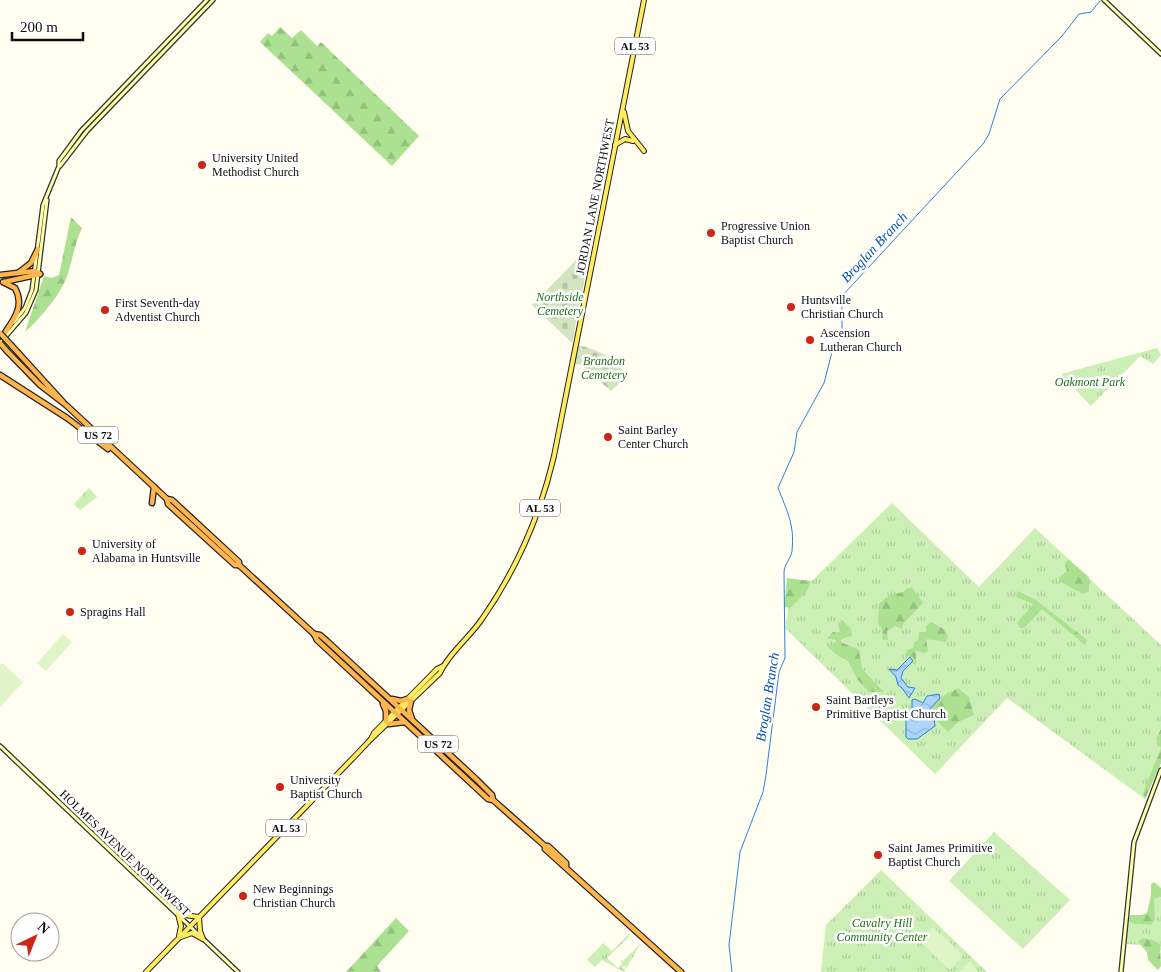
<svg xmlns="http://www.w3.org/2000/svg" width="1161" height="972" viewBox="0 0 1161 972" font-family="'Times New Roman',serif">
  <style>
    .grass { fill: url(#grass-tufts) }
    .forest { fill: url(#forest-firs) }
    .cemetery { fill: url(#cemetery-stones) }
    .pitch { fill: #dff5c8 }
    .water { fill: url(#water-waves); stroke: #2d80dd }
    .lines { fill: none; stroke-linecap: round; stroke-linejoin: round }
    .stream { stroke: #2d80dd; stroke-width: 1 }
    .secondary-casing { stroke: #313131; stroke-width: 5.5 }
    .primary-casing { stroke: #202020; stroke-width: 6 }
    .highway-casing { stroke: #202020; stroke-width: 7 }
    .secondary { stroke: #feffab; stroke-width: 3 }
    .primary { stroke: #ffec60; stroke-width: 4 }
    .highway { stroke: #ffb54e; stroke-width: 4.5 }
    .highway-bridge-casing { stroke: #202020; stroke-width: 7; stroke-linecap: butt }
    .highway-bridge { stroke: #ffb54e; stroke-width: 4.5 }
    .poi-dot { fill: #cf2516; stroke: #fff; stroke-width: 2 }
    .labels { text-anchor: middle; stroke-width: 5; stroke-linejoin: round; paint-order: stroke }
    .shield { fill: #fff; stroke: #575757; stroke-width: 1 }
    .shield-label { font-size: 11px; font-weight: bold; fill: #0f0f0f }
    .poi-label { font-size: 12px; fill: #0f0f0f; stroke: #fff; text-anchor: start }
    .street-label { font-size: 12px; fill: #0f0f0f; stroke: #fff }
    .park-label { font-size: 12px; font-style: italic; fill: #1e6f17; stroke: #fff }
    .water-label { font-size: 14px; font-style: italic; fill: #0952b0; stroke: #fff }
  </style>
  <defs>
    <pattern id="grass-tufts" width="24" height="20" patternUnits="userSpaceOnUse" patternTransform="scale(1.25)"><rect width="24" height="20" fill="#cbefb5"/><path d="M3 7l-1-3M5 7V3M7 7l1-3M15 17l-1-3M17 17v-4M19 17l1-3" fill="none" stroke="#adcc9a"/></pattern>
    <pattern id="forest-firs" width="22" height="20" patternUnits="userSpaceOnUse" patternTransform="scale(1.25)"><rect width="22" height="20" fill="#ace192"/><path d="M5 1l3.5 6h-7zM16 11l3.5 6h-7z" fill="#93c07d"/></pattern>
    <pattern id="cemetery-stones" width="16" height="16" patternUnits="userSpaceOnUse" patternTransform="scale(1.25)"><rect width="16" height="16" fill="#d3e5be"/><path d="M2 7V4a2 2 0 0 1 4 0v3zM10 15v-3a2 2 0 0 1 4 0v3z" fill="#b4c3a2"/></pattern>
    <pattern id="water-waves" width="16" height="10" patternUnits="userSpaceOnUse" patternTransform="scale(1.25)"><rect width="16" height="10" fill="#aed6fd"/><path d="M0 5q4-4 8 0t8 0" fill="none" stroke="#94b6d8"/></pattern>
  </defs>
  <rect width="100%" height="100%" fill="#fffef0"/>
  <g class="grass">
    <path d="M1157,348L1161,355L1153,364L1140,356L1091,406L1061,374Z"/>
    <path d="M89,488L97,497L80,510L74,504Z"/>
    <path d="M892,503L979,587L1035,528L1161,645V763L1145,799L1007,698L935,774L785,628L789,603Z"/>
    <path d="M994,832L1070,900L1023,949L949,881Z"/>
    <path d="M881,870L987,972H821L826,925Z"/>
    <path d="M1161,897V951L1152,940L1142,938L1139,942L1140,945L1127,944L1128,921L1135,924L1151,925L1154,899Z"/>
    <path d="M630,933L629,937L607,958L618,968L622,964L620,959L623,961L641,943L626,969L625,966L621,967L625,970L624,972L602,960L595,967L587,960L603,943L612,951Z"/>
  </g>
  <g class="forest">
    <path d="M280,27L292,38L301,30L317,46L321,42L419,136L392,166L260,42L268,33L272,36Z"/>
    <path d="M71,217L82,228C74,244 73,260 67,276C61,294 39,320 25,332L44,276L52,278L59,275Z"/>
    <path d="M1068,559L1089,577V591L1083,594L1059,581V578L1067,571L1065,564Z"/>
    <path d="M787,578L811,581L807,591L790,608L784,607Z"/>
    <path d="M912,587L923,603L903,624L902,629L895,626L887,631L888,640H883L882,629L878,624L879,604L891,594L904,592L906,589Z"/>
    <path d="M1017,591L1036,600L1087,640L1085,645L1042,609L1025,627L1020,628L1017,623L1033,604L1016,597Z"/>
    <path d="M842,620L851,629L852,636L841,639V642L859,650L862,669L884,692H869L858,680L848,661L838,656L826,645L836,643V640L827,638L833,632H840L838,624Z"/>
    <path d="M931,622L944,629L948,636L946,642L926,639L928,651L924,653L916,650V665L912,663L914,661L913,657L907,656V650L913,648L914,642L918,640L919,632H926V626Z"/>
    <path d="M958,688L969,697L974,715L958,722L948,732L928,711V708L940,698Z"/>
    <path d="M1161,729V763L1145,799L1143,794L1145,788L1161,748L1156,739Z"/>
    <path d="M1154,882L1161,888V897L1154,899L1155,920L1151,925L1134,924L1128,921L1130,915H1142L1147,913L1151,895V884Z"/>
    <path d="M396,918L409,931L377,966L381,972H346Z"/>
    <path d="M1142,938L1153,940L1160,945L1161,966L1158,970L1148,960L1147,952L1138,942Z"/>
  </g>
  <g class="cemetery">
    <path d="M587,249L590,251L572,343L532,305Z"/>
    <path d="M578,345C603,351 610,357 628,375L611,391L581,365L575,364Z"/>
  </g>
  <g class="pitch">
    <path d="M63,634L72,642L46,671L37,663Z"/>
    <path d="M2,663L23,682L0,707V665Z"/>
    <path d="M933,927L963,955L950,970L919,941Z"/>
    <path d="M970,961L978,972H960Z"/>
  </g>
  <g class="water">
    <path d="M910,657L913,661L903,671L901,678L908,687L915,688L909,698L902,688L898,685L896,677L889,669L897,670Z"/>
    <path d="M939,694L940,698L928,711L934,718L935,726L917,739H908L906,737V717L912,710V700L915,699L923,703L927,696Z"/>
  </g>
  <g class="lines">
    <path class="stream" d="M732,972L729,945L740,852L763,792L766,775L779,672L785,658L784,573C784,564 791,559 792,551C795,525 787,511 778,488L794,452L797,432L824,383L832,352L842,335V296L983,144L989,134L1000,99L1062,36L1079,14L1091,12L1100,1"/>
    <defs>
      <g id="secondary">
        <path d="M1104,0L1161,54"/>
        <path d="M60,166L87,131L213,0"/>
        <path d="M14,322L25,308L32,290L43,205L59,166V161L81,131L207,0"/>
        <path d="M0,337L7,330"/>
        <path d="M0,343L26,313L36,290L47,200"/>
        <path d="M0,746L238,972"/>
        <path d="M1121,972L1134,842L1161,770"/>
      </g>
      <g id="primary">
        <path d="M624,112L628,131L644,151"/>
        <path d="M615,145L625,139L633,141"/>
        <path d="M371,739L440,673C449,653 470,637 482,619C517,569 540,516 554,456L644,0"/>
        <path d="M178,914L181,926L179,936"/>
        <path d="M178,914L199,917"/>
        <path d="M199,917L200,931L203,939"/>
        <path d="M181,937L192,933L203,939"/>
        <path d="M146,972L355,756L371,739L374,733L437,669L443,666"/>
      </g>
      <g id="highway">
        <path d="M18,273L31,263L38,249"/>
        <path d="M0,275L35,271L40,274"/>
        <path d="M3,282L15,288C24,304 16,317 6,331"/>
        <path d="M4,282L40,274"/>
        <path d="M12,346L63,402"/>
        <path d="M7,351L40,385L66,405L167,499L172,500L239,562V565L314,634L317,640L488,799L493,800"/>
        <path d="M0,375L67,418L108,449"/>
        <path d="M167,499L168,504L235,565H239"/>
        <path d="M152,503L154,487"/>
        <path d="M314,634L320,635L328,642L476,779L492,795L493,800L545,846V849L681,972"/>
        <path d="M392,699L401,701L407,699"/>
        <path d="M411,701L409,710L412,719"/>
        <path d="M383,704L386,711V721"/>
        <path d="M389,724L405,722"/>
        <path d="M545,846H548L566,863V866"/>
      </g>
    </defs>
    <use href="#secondary" class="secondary-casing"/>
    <use href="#primary" class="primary-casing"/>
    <use href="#highway" class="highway-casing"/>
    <use href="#secondary" class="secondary"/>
    <use href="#primary" class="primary"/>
    <use href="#highway" class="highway"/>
    <defs>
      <g id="highway-bridge">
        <path d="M0,333L12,346"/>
        <path d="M0,343L7,351"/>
      </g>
    </defs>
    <use href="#highway-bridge" class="highway-bridge-casing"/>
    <use href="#highway-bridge" class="highway-bridge"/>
  </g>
  <g class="poi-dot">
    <circle cx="202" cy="165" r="5"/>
    <circle cx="711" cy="233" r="5"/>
    <circle cx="791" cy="307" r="5"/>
    <circle cx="105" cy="310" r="5"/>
    <circle cx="810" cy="340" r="5"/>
    <circle cx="608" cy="437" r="5"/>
    <circle cx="82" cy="551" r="5"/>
    <circle cx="70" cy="612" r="5"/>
    <circle cx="816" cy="707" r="5"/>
    <circle cx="280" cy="787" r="5"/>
    <circle cx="878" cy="855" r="5"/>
    <circle cx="243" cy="896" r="5"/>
  </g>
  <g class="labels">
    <g class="shield">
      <rect x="615" y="37.5" width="40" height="17" rx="4"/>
      <rect x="78" y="426.5" width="40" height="17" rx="4"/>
      <rect x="520" y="499.5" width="40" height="17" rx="4"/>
      <rect x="418" y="735.5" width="40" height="17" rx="4"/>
      <rect x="266" y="819.5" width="40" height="17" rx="4"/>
    </g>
    <g class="shield-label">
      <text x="635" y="50">AL 53</text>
      <text x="98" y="439">US 72</text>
      <text x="540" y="512">AL 53</text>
      <text x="438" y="748">US 72</text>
      <text x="286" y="832">AL 53</text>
    </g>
    <g class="poi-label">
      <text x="212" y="162">University United<tspan x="212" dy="14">Methodist Church</tspan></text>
      <text x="721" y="230">Progressive Union<tspan x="721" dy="14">Baptist Church</tspan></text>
      <text x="801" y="304">Huntsville<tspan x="801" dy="14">Christian Church</tspan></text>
      <text x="115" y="307">First Seventh-day<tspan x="115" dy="14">Adventist Church</tspan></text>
      <text x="820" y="337">Ascension<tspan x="820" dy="14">Lutheran Church</tspan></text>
      <text x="618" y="434">Saint Barley<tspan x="618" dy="14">Center Church</tspan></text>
      <text x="92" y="548">University of<tspan x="92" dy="14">Alabama in Huntsville</tspan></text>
      <text x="80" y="616">Spragins Hall</text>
      <text x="826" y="704">Saint Bartleys<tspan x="826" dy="14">Primitive Baptist Church</tspan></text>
      <text x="290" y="784">University<tspan x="290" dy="14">Baptist Church</tspan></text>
      <text x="888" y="852">Saint James Primitive<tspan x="888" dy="14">Baptist Church</tspan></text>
      <text x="253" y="893">New Beginnings<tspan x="253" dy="14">Christian Church</tspan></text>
    </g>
    <g class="street-label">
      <text transform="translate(595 197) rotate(-79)" y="4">JORDAN LANE NORTHWEST</text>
      <text transform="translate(125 853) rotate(44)" y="4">HOLMES AVENUE NORTHWEST</text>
    </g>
    <g class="park-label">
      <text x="560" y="301">Northside<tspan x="560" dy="14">Cemetery</tspan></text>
      <text x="604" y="365">Brandon<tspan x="604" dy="14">Cemetery</tspan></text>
      <text x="1090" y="386">Oakmont Park</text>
      <text x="882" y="927">Cavalry Hill<tspan x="882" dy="14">Community Center</tspan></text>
    </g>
    <g class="water-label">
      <text transform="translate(874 247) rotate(-47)" y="5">Broglan Branch</text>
      <text transform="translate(767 697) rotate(-81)" y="5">Broglan Branch</text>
    </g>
  </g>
  <g transform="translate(35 937) rotate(43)"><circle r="24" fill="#ffffff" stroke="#9f9f9f"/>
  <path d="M0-4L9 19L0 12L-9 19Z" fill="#cf2516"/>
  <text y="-8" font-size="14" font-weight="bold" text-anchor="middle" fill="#0f0f0f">N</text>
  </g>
  <path d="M12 32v8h71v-8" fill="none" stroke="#0f0f0f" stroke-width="2.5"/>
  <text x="20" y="32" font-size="15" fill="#0f0f0f" stroke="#ffffff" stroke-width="4" paint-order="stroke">200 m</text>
</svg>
